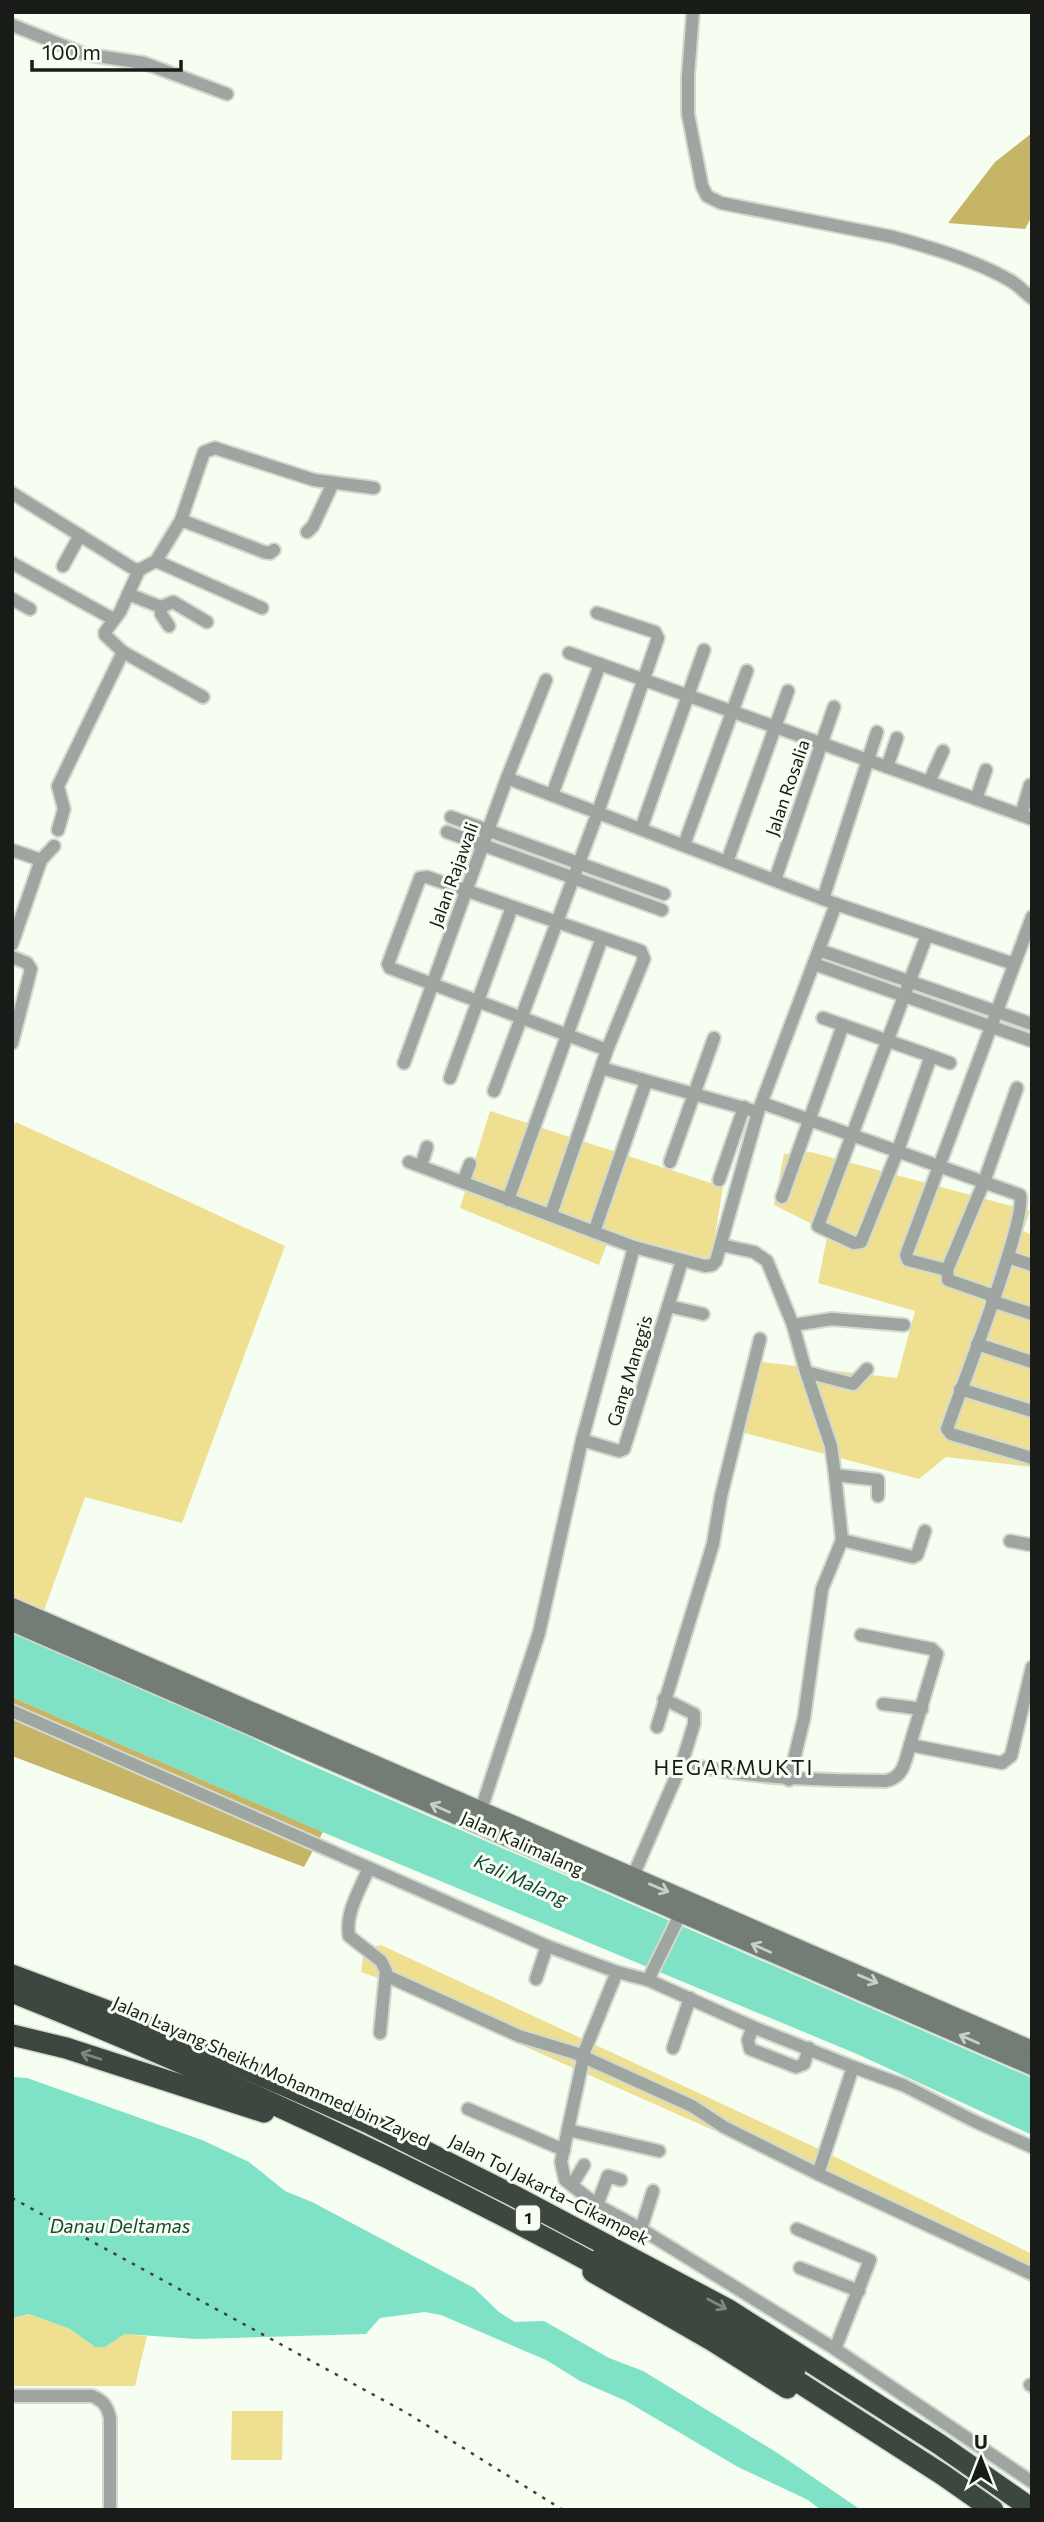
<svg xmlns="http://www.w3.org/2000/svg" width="1044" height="2522" viewBox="0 0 1044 2522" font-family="Commissioner,sans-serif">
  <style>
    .green { fill: #efdf91 }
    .forest { fill: #c6b566 }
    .water { fill: #7fe2c6 }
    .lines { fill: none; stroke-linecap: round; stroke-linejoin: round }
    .minor-casing { stroke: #d2dace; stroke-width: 16 }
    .secondary-casing { stroke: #d2dace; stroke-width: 21 }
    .motorway-casing { stroke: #d2dace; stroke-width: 24 }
    .minor { stroke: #9fa5a1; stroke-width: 12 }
    .secondary { stroke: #747c76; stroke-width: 18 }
    .motorway { stroke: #3c473f; stroke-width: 21 }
    .rail { stroke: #3f433e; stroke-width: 2.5; stroke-dasharray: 3.5 7; stroke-linecap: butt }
    .oneway { stroke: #c8d0c6 }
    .oneway2 { stroke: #7d877d }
    .labels { text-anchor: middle; stroke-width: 6; stroke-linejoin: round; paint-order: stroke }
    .shield { fill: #f5fef1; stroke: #5a5f58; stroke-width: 2 }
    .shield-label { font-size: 16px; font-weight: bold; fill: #181b17 }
    .street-label { font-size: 18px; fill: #181b17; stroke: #f5fef1 }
    .water-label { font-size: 19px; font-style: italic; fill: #184539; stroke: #f5fef1 }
    .quarter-label { font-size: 21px; letter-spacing: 2px; fill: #181b17; stroke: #f5fef1 }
  </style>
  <rect width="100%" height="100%" fill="#f5fef1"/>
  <g class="green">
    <path d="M490,1111L723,1187L711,1259L611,1233L599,1265L460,1208Z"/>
    <path d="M16,1122L285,1246L182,1523L85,1497L37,1630L12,1620V1127Z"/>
    <path d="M811,1152L1030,1211L1023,1231L1032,1235V1467L946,1457L919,1479L737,1431L753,1361L897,1378L915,1311L818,1283L828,1232L774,1205L784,1154Z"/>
    <path d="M381,1945L821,2150L1032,2254V2283L787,2163L470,2022L389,1982L361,1972L364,1949Z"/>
    <path d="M29,2314L70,2329L95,2347H105L125,2334L147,2336L135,2386H12V2318Z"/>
    <path d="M232,2411H283L282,2460H231Z"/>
  </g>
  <g class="forest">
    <path d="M1032,133V216L1025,229L948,223L995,162Z"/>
    <path d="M12,1697L323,1832L304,1867L12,1756Z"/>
  </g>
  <g class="water">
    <path d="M12,1622L290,1756L1032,2078V2135L857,2054L320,1831L12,1697Z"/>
    <path d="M12,2077L27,2078L202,2140L249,2162L285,2191L312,2202L474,2288L499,2312L515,2322L544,2321L609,2358L643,2371L776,2452L861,2510H821L808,2500L738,2467L626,2401L580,2381L546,2360L441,2315L425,2312L380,2318L366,2334L197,2339L125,2334L105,2347H95L70,2329L29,2314L12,2318Z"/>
  </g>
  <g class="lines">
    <defs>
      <g id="minor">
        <path d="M693,12L688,76V114L702,186L707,196L721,203L893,237C932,248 975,260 1011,281C1018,285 1025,293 1032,298"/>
        <path d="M12,25L84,54L144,63L227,94"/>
        <path d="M12,493L134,569L139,570"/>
        <path d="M181,520L264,552L270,553L274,550"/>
        <path d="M307,532L313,526L333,483"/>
        <path d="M156,561L262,608"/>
        <path d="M12,563L113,619"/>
        <path d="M63,566L80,535"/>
        <path d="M128,594L161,607V614L169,626"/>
        <path d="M12,599L30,609"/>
        <path d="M161,607L173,602L207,622"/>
        <path d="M569,653L1032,819"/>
        <path d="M203,697L123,652L105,635V632L120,612L139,570L156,561L181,520L204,452L215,448L314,480L374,488"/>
        <path d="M887,767L897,738"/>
        <path d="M507,778L836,904L1014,964"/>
        <path d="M929,782L943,751"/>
        <path d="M552,795L600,664"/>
        <path d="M976,799L986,770"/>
        <path d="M1021,815L1030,785"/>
        <path d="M451,817L664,894"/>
        <path d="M641,829L704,650"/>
        <path d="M58,830L64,809L58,786L123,652"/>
        <path d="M447,832L662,910"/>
        <path d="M684,845L747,671"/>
        <path d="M12,850L41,860"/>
        <path d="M727,862L788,691"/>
        <path d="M775,880L834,707"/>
        <path d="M823,899L877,732"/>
        <path d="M927,935L818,1226L854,1243L861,1242L898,1150L931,1056L950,1063"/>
        <path d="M12,944L41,860L54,846"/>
        <path d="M819,950L1032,1024"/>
        <path d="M12,957L27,963L31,969L12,1043"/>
        <path d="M814,964L1032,1041"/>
        <path d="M823,1018L931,1056"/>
        <path d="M607,1050L644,959L641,951L427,877L420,878L388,964L390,968L607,1050L601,1068L758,1112"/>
        <path d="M404,1063L507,778L546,680"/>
        <path d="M450,1078L512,907"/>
        <path d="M494,1091L598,812L658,638L655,632L597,613"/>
        <path d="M762,1103L1020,1195C1028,1219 959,1393 947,1429L951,1434L1032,1458"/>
        <path d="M409,1162L634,1247"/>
        <path d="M670,1162L714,1038"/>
        <path d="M421,1166L427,1147"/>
        <path d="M719,1180L744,1107"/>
        <path d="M463,1182L470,1164"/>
        <path d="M782,1197L843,1025"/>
        <path d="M508,1200L602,938"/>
        <path d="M551,1214L601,1068"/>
        <path d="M594,1232L646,1082"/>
        <path d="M721,1245L754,1252L767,1261L793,1325L806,1372L831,1446L835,1475L842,1540L822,1589L804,1718L789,1780"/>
        <path d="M1008,1257L1032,1265"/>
        <path d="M947,1270L908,1260L906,1255L1032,917"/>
        <path d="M994,1296L948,1280L947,1270L984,1182L1017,1088"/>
        <path d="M992,1301L1032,1314"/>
        <path d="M668,1306L703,1314"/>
        <path d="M793,1325L832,1319L904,1325"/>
        <path d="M977,1344L1032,1362"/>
        <path d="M806,1372L853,1384L867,1369"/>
        <path d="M960,1389L1032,1411"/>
        <path d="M582,1440L619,1451L624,1449L682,1261"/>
        <path d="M835,1475L878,1480V1496"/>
        <path d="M842,1540L913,1557L917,1555L925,1531"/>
        <path d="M1010,1541L1032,1545"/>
        <path d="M861,1635L932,1649L937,1654L910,1745"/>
        <path d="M664,1699L694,1714V1724L682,1763"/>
        <path d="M883,1704L922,1709"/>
        <path d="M12,1711L547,1946L617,1972L648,1980L753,2027L853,2067L903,2085L974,2121L1032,2147"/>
        <path d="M657,1727L713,1544L721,1496L760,1339"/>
        <path d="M479,1816L539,1633L582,1440L634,1247L705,1266L712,1265L716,1261L758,1112L836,904"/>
        <path d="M369,1868C360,1889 345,1913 349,1936L381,1961L386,1971L380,2033"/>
        <path d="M630,1883L682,1763C751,1779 815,1780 885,1781C904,1778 905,1761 910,1745L1002,1763L1011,1756L1032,1667"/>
        <path d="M617,1972L585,2050L561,2162L565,2180L597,2205L641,2229L835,2349L1032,2482"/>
        <path d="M387,1976L519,2036L575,2053L692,2106L724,2127L818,2174L1032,2274"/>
        <path d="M536,1979L547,1946"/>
        <path d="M648,1980L681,1913"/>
        <path d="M753,2027L748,2040L750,2049L796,2067L804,2064L809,2048"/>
        <path d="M673,2048L690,1998"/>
        <path d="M468,2109L564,2150"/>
        <path d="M568,2130L659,2151"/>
        <path d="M818,2174L853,2067"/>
        <path d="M572,2185L584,2165"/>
        <path d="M597,2205L608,2176L621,2180"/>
        <path d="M641,2229L653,2191"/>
        <path d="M797,2229L870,2260L835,2349"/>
        <path d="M800,2268L859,2291"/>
        <path d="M1030,2385L1032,2386"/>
        <path d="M12,2396H92C104,2401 107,2406 110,2418V2510"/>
      </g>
      <g id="secondary">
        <path d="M12,1607L1032,2050"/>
        <path d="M12,1622L1032,2066"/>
      </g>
      <g id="motorway">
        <path d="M12,1975L129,2019L293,2089L371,2124L516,2197L729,2310L939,2444L1032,2509"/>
        <path d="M12,1992C217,2074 417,2167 611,2273"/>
        <path d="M12,2035L66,2048L264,2112"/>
        <path d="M601,2258L729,2328L795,2369"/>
        <path d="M593,2272L713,2341L787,2388"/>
        <path d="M778,2369L943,2475L993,2510"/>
      </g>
    </defs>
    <use href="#minor" class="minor-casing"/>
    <use href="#secondary" class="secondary-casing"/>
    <use href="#motorway" class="motorway-casing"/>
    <use href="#minor" class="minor"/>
    <use href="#secondary" class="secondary"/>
    <use href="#motorway" class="motorway"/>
    <path class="rail" d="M12,2198L407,2413L563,2510"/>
  </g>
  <defs><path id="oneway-shaft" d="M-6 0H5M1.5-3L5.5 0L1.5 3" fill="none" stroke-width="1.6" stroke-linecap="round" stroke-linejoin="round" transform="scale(1.75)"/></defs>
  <g class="oneway">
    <use href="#oneway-shaft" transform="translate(440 1808) rotate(-156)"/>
    <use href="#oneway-shaft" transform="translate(659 1888) rotate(23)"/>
    <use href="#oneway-shaft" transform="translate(761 1948) rotate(-156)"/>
    <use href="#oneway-shaft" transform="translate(868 1979) rotate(23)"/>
    <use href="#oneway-shaft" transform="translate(969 2039) rotate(-156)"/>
  </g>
  <g class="oneway2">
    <use href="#oneway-shaft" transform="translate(91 2056) rotate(-162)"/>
    <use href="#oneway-shaft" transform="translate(717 2304) rotate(28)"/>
  </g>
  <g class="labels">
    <rect class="shield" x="516" y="2205.5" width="24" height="25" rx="5"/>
    <g class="shield-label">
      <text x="528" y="2224">1</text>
    </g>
    <g class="street-label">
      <text transform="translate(788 788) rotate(-71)" y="6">Jalan Rosalia</text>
      <text transform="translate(454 875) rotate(-70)" y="6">Jalan Rajawali</text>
      <text transform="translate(630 1371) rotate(-73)" y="6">Gang Manggis</text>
      <text transform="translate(522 1844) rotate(24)" y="6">Jalan Kalimalang</text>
      <text transform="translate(271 2072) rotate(24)" y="6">Jalan Layang Sheikh Mohammed bin Zayed</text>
      <text transform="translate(549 2190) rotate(27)" y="6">Jalan Tol Jakarta–Cikampek</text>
    </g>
    <g class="water-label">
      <text transform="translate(521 1880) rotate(24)" y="7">Kali Malang</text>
      <text x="120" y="2233">Danau Deltamas</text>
    </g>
    <g class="quarter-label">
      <text x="734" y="1775">HEGARMUKTI</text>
    </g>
  </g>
  <rect width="1044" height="2522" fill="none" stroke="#181b17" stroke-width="28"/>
  <g transform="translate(981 2459)" stroke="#f5fef1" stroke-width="5" paint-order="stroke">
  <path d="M0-5L12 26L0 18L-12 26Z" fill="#181b17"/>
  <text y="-10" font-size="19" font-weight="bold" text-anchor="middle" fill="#181b17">U</text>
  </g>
  <path d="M32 60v10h149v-10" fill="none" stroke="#181b17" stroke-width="3.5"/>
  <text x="42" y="60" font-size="21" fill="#181b17" stroke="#f5fef1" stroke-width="5" paint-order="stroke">100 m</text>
</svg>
